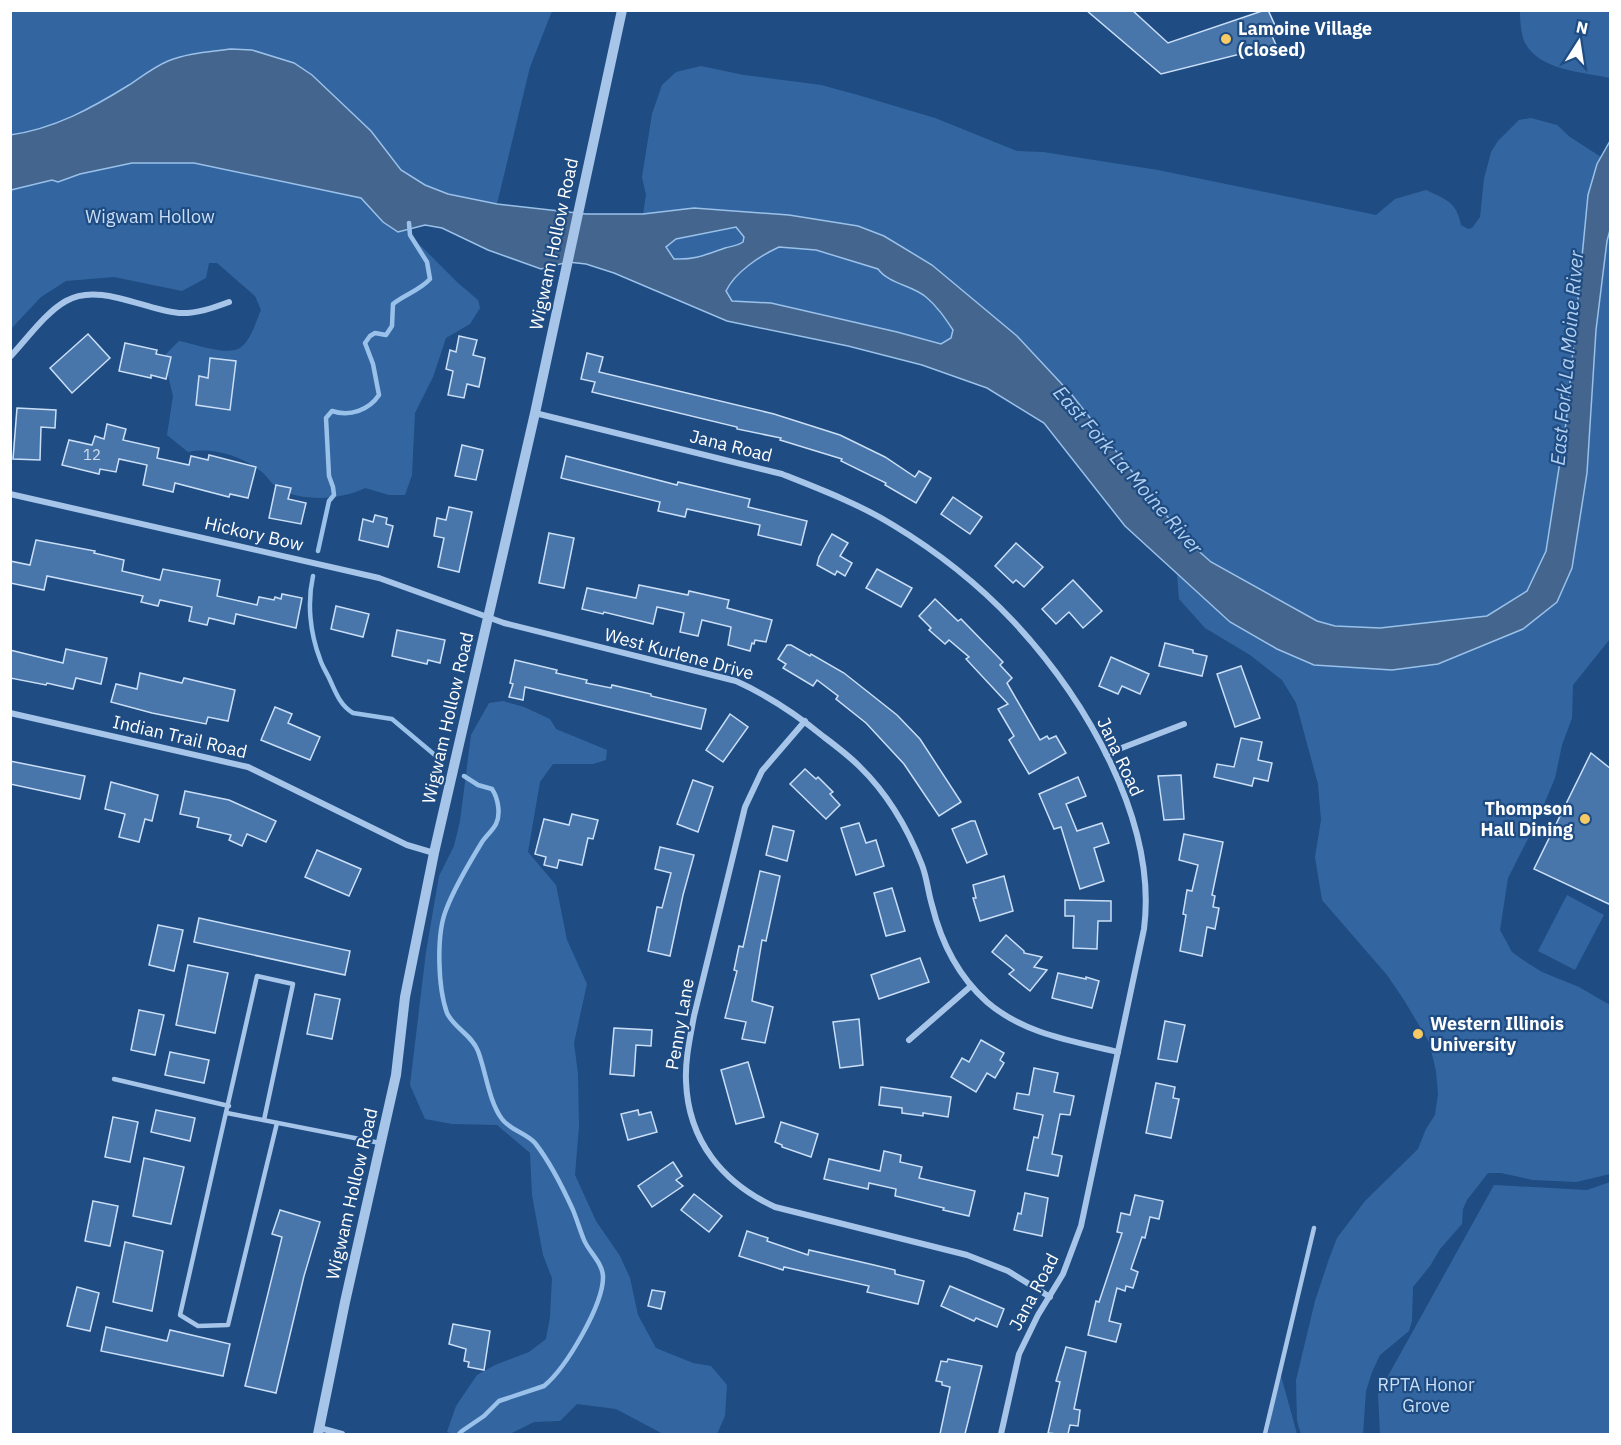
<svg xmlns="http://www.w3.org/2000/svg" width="1621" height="1445" viewBox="0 0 1621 1445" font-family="'IBM Plex Sans',sans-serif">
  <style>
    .green { fill: #3366a1 }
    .water { fill: #44658d; stroke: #9ac1ea; stroke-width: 1.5; fill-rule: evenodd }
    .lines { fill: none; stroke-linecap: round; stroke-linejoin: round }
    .stream { stroke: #9ac1ea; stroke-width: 4.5 }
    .building { fill: #4876ab; stroke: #cadff7; stroke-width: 1.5 }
    .service { stroke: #a6c5e9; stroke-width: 4.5 }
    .minor { stroke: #a6c5e9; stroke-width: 6 }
    .tertiary { stroke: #a6c5e9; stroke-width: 10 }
    .poi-dot { fill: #f7ca66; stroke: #1f4c82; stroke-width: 2 }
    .labels { text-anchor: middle; stroke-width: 4.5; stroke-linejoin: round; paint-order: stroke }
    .number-label { font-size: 15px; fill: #d1ddea }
    .poi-label { font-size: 18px; font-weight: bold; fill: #fff; stroke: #1f4c82; text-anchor: start }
    .park-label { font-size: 18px; fill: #cadff7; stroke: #1f4c82 }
    .street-label { font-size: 18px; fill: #fff; stroke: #1f4c82 }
    .water-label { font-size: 20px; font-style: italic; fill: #b1cff0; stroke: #1f4c82 }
  </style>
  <rect width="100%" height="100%" fill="#1f4c82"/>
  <g class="green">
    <path d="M11,11H552L530,67L497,204L448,194L425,185L401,170L371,131L312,75L231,49L186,55L166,62L100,103L44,128L235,141L339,193L361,198L383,222L398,232L408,230L418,243L458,283L478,300L480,308L470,324L446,338L433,377L415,413L412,475L405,495H389L365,488C341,500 303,502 279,489C272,485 268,477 262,472C241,456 214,447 188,452L167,435L173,396L165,363L166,354L179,341C195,344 226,356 240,348C251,341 256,321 261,310L255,296L217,263H209L206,278L182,291L114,277L66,281L41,297L11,329Z"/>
    <path d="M1520,11H1610V78C1584,72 1540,71 1525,43C1521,35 1520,20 1520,11Z"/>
    <path d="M701,66L744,75L821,85L858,95L935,118L1017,151L1043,152L1158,170L1376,215L1395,199L1426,190C1445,199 1457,202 1461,225L1468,229L1472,228L1480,217L1484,179L1491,152L1498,141L1519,120L1531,118L1557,125L1570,137L1601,157L1597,164L1588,195L1566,423L1546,551L1527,591L1487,616L1380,628L1335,626L1317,621L1211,562L1185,539L1072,395L1017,336L931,265L884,236L858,226L789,215L694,208L643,214L646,195L642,177L652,114L662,85L676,72Z"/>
    <path d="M737,227L744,237L743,242C737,246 732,246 725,248C705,255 695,260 674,259L665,247L676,239Z"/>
    <path d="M1610,230V639L1573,685L1572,718L1562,745L1555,778L1537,821L1508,878L1500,930L1512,952L1526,962L1542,972L1579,987L1610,1005V1174L1576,1182L1533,1180L1501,1173H1488L1467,1200L1463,1209L1462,1224L1440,1249L1430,1266L1413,1287L1412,1321L1409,1331L1380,1355L1372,1372L1366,1391L1363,1434H1301L1297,1421L1296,1380L1315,1301L1329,1259L1337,1238L1365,1201L1418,1149L1426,1129L1435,1115L1438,1094L1436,1071L1429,1042L1404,1000L1387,975L1322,900L1315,857L1321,820L1318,784L1296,703L1282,680L1250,655L1205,628L1179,599L1177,574L1230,622L1277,649L1314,665L1523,629L1587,473L1596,330L1607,241Z"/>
    <path d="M779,247L816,250L878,269C889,284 913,285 926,297C937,306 945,318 953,330L951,338L942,344L897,332L771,303L732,301L726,291C735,272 760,256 779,247Z"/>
    <path d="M503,701L524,707L550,719L556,729L607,750L606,760L593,764H553L540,782L528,852L556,885L567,940L587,984L574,1043L578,1074L579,1126L575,1175L596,1221L620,1256L630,1278L638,1315L656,1348L693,1363L711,1366L727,1385L725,1416L717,1434H663L616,1409L577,1404L560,1421L534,1422L510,1434H453L447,1432L456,1406L477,1375L495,1365L529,1352L546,1339L550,1317L552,1278L543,1255L532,1195L530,1153L497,1125L452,1124L425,1119L410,1085L426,952L439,876L454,846L460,821L471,735L489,703Z"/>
    <path d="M1567,895L1604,915L1575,970L1538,951Z"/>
    <path d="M1610,1182V1434H1380L1378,1394L1494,1185L1587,1190Z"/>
    <path d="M1280,1372L1297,1434H1268Z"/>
  </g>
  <path class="water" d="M231,49L252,50L294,63L312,75L371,131L401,170L425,185L448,194L497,204L586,214H643L694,208L789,215L858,226L884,236L932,265L1017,336L1072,395L1185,539L1211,562L1317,621L1335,626L1380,628L1487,616L1527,591L1546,551L1566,423L1588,195L1597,164L1610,141V230L1607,241L1596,330L1587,473L1572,568L1557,602L1523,629L1438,664L1392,670L1314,665L1277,649L1230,622L1125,526L1044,423L987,388L922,365L848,346L727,321L614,273L586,264L568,262L541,269L488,250L442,228L425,225L398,232L383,222L361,198L194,163H132L80,174L58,182L52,180L11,190L10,135C54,129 92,108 129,85C141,77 154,67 168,61C188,53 210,52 231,49ZM736,227L744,237L743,242C737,246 732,246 725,248C705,255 695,260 674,259L666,247L676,239ZM779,247L816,250L878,269C889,284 912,285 926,297C937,306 945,318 953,330L951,338L941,344L897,332L771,303L732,301L726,291C735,272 760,256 779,247Z"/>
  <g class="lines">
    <g class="stream">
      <path d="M318,551L329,501L334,495L333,487L329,476L326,418L332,411C350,417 369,410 379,395L373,364L365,343L370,336L375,333L386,335L392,326L393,304C405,294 419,291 430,279L427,262L410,235L409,223"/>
      <path d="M313,576C307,603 310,633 320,659C322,666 327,673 330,680C336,693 340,705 353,713L392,719L442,761"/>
      <path d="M459,1434L462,1431L484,1416L499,1401L544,1386C566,1368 604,1304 603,1276C602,1262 589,1252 584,1240C580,1230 577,1220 573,1210C563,1188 550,1162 535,1143C526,1133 510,1130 502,1119C489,1102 486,1072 478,1051C472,1035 454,1028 447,1013C438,988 436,935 446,910C453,891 471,860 482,842C486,836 493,830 496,824C501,814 498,798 492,789L478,785L464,776"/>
    </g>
  </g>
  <g class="building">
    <path d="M1086,10H1132L1168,43L1265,10H1268L1279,34L1272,36L1276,45L1161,74Z"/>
    <path d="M88,334L110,358L72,393L50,368Z"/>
    <path d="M459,336L477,340L473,355L485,358L479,387L467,384L464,398L448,395L453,371L446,369L450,350L456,352Z"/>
    <path d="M125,343L157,350L156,354L171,357L166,379L151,375V378L119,371Z"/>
    <path d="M587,353L603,357L599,372L774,414L840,435L885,457L915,477L919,471L931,478L916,503L885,485L886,483L841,461L842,459L780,440L781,438L737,429V427L592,392L595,382L581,379Z"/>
    <path d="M210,358L236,361L230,410L196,405L199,376L208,378Z"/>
    <path d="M17,408L56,410L55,428L41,427L40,460L13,459Z"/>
    <path d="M107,424L126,429L123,440L159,448L157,458L189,465L191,456L208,460L209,455L256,467L248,498L230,494L229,497L175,483L173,492L143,485L147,465L119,459L116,472L100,469L99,474L62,465L69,440L92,445L95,436L104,439Z"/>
    <path d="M462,445L483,450L476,480L455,476Z"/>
    <path d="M566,456L677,485L678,482L750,499L748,507L807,521L801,545L758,535L760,525L687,509L685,517L658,511L660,502L561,478Z"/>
    <path d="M276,485L291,488L288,499L306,503L301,524L269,518Z"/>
    <path d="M953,497L982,517L970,534L941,514Z"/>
    <path d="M449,507L472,512L459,572L438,567L444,538L434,536L437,518L446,520Z"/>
    <path d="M375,515L387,518L386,524L393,526L388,547L359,540L363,519L373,522Z"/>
    <path d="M549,533L574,538L564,588L539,583Z"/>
    <path d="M832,534L848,543L840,556L852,563L845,576L837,571L835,575L817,565L819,557Z"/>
    <path d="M36,540L95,551L94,553L124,560L122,571L160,580L163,569L220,580L217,596L257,605L259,597L274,600L275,597L281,599L282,594L302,598L296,628L236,614L234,624L209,618L207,625L189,621L192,607L160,600L158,606L141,602L143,596L47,576L44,590L10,583V561L30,565Z"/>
    <path d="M1016,543L1043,567L1024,587L1016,580L1013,583L995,566Z"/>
    <path d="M877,569L912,588L901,607L866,588Z"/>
    <path d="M1073,580L1102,611L1083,628L1069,612L1056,624L1042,609Z"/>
    <path d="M639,585L688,595L689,591L729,600L727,608L772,620L766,642L755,640L754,644L752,643L750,651L728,645L731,627L702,620L698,636L680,632L684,613L657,607L653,624L604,612L603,614L582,609L587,588L636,598Z"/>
    <path d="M935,599L958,621L961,619L1003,662L1000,665L1012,678L1007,683L1040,740L1047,736L1049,739L1056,736L1066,753L1029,774L1009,740L1014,736L998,709L1008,704L966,659L969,657L949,640L945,644L929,630L931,628L919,616Z"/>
    <path d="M336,606L369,614L363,637L331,629Z"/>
    <path d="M397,630L445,640L440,663L428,660L427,664L392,656Z"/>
    <path d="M1165,643L1193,650V653L1207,656L1202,676L1159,666Z"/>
    <path d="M787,645H791L810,656L811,654L844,673L897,715L920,739L961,802L939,816L904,764L866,723L836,699L838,696L817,680L813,686L783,668L786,664L778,659Z"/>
    <path d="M66,649L107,658L101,684L76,678L73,689L47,683L46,685L10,678V650L63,663Z"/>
    <path d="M1111,657L1149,674L1140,694L1122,686L1118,694L1099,686Z"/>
    <path d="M515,660L557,670L556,673L587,680L586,683L611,688L612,685L651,694V696L706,709L701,729L525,687L523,700L509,697L513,684L510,683Z"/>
    <path d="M1241,666L1260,718L1235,727L1217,674Z"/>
    <path d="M140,673L182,683L184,678L235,690L228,721L208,717L206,724L152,713L111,702L116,684L137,689Z"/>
    <path d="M275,707L292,714L288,723L320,737L310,760L261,740Z"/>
    <path d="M730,714L748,727L723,762L706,750Z"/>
    <path d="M1241,738L1262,742L1258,760L1272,763L1268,781L1254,778L1252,786L1214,777L1217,764L1234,767Z"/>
    <path d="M1591,753L1611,769V905L1534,869Z"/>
    <path d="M10,761L85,776L80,799L10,784Z"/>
    <path d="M805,769L816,779L818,777L833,792L830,794L840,805L826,819L790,784Z"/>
    <path d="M1181,775L1184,819L1164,820L1158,776Z"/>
    <path d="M1078,777L1086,796L1066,804L1077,831L1102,823L1109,843L1094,848L1104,881L1080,889L1061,827L1054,829L1039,794Z"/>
    <path d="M693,780L713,787L698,832L677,824Z"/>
    <path d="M111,782L158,795L152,821L145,819L139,842L119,837L125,814L105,809Z"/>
    <path d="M185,791L229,800L276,821L266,842L247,834L242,846L229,840L231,835L197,827L199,818L180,814Z"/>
    <path d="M572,814L598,820L593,839L588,838L582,865L559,860L557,868L544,865L546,857L535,854L544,819L569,825Z"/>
    <path d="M971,821H975L987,854L967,863L952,829Z"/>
    <path d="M859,823L866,843L876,840L884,866L856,875L841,828Z"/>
    <path d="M773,826L794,831L787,861L766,855Z"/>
    <path d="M1184,834L1223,842L1212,895L1215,896L1213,907L1219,908L1215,929L1207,927L1202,956L1180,951L1186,915L1183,914L1187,890L1192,891L1198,865L1179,860Z"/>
    <path d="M660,847L694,855L683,895L670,956L648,951L657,907L662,908L671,873L655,869Z"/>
    <path d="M317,850L361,869L349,896L305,877Z"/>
    <path d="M760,871L780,876L766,941L762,940L752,1001L773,1007L765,1043L742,1039L746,1022L725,1018L737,971L734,970L739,946L743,947Z"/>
    <path d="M1004,876L1013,911L980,921L973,898H976L973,885Z"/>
    <path d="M892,888L905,931L886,936L874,893Z"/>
    <path d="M1065,900L1111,901V921H1098L1097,949L1073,948L1074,916H1065Z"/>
    <path d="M199,918L350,951L345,975L194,942Z"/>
    <path d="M158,925L183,930L174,971L149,965Z"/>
    <path d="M1006,935L1024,951V953L1042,957L1034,967L1047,970L1030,991L1009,974L1014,970L992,952Z"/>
    <path d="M920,958L929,982L879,999L871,975Z"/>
    <path d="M188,965L228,973L215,1033L176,1025Z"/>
    <path d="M1058,973L1086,979V977L1099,981L1092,1008L1052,998Z"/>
    <path d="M315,994L340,999L332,1039L307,1034Z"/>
    <path d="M139,1010L164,1015L155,1055L131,1050Z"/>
    <path d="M859,1019L863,1065L840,1068L833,1022Z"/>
    <path d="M1165,1021L1185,1025L1177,1062L1158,1059Z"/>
    <path d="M614,1028L652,1030L651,1046L636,1045L634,1076L610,1074Z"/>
    <path d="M981,1040L1004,1053L1000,1060L1004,1063L995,1078L987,1073L976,1092L951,1077L962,1058L969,1062Z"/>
    <path d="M170,1052L209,1060L204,1083L165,1075Z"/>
    <path d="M748,1062L764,1117L736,1124L721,1070Z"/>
    <path d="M1034,1068L1058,1073L1054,1092L1074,1096L1070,1115L1060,1114L1052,1154L1062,1156L1058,1176L1027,1170L1034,1137L1038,1138L1043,1115L1014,1109L1017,1093L1029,1095Z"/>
    <path d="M1156,1083L1175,1087L1173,1098L1179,1099L1171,1138L1146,1133Z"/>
    <path d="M881,1087L951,1097L948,1117L923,1113V1116L902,1113V1108L879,1105Z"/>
    <path d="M156,1110L195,1118L190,1141L151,1132Z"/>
    <path d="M638,1110L639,1115L651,1112L657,1132L628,1140L621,1114Z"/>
    <path d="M113,1117L138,1122L130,1162L105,1157Z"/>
    <path d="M781,1122L818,1134L811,1157L782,1147V1145L775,1142Z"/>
    <path d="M884,1151L901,1155L900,1162L922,1167L919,1178L975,1191L969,1216L943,1210L944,1208L895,1196L896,1189L869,1183L868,1189L824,1179L829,1159L880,1171Z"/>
    <path d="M144,1158L184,1167L171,1224L133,1216Z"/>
    <path d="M673,1162L682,1176L676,1180L683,1186L652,1207L638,1186Z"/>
    <path d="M1025,1193L1048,1198L1042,1236L1014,1230L1018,1213L1021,1214Z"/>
    <path d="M694,1194L722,1216L709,1232L681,1210Z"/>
    <path d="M1135,1195L1163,1201L1159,1219L1150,1217L1145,1238L1142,1237L1131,1269L1138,1272L1133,1288L1126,1286L1125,1291L1117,1288L1109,1321L1121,1324L1116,1342L1088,1335L1096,1301L1099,1302L1122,1233L1117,1232L1121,1213L1130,1215Z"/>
    <path d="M93,1201L118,1206L110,1246L85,1241Z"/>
    <path d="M280,1210L320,1222L304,1276L276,1393L245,1386L282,1237L272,1234Z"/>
    <path d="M747,1231L768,1238L767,1241L808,1255L809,1250L874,1265L895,1270V1274L924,1281L918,1304L867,1292L869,1286L784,1267L783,1270L739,1256Z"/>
    <path d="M125,1242L163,1251L152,1311L113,1302Z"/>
    <path d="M950,1286L1004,1309L997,1327L976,1318L974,1321L941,1306Z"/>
    <path d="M77,1287L99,1293L90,1331L67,1326Z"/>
    <path d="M652,1290L665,1292L661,1309L648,1306Z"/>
    <path d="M453,1324L490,1331L484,1370L468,1367L469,1362L464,1361L466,1349L449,1344Z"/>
    <path d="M106,1327L167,1341L170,1330L230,1344L223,1376L101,1351Z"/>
    <path d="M1066,1347L1086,1352L1074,1409L1080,1410L1078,1426L1070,1425L1068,1434H1057L1048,1433L1060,1382L1056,1381Z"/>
    <path d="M948,1359L982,1366L965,1434H940L950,1387L942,1385V1382L936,1381L941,1361L947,1362Z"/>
  </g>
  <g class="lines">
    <g class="service">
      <path d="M114,1079L229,1106"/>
      <path d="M227,1113L380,1143"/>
      <path d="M264,1120L293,984L257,976L180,1315L198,1326L228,1325L277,1123"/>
      <path d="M1265,1434L1314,1228"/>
    </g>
    <g class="minor">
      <path d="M10,357C26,340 46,312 66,301C99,282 144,310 179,313C196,314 213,308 229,302"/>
      <path d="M535,413L782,474C820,489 859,504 893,525C936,551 979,585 1013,621C1085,698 1158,821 1144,929L1081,1226L1063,1274L1038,1315L1019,1354L1001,1434"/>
      <path d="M10,494L379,578L504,623L736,681C769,696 796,714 824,737C836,746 848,755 859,766C887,793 908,829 922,865C927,878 928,892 932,905C941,942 958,976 987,1002C1024,1034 1073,1041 1118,1052"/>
      <path d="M10,713L248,767L407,845L434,853"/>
      <path d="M805,721L762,771L745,807L694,1016C690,1038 685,1060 686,1081C688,1141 723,1183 775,1207L967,1255L1008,1271L1050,1297"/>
      <path d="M1106,754L1184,724"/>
      <path d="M909,1040L971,986"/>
      <path d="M320,1428L342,1434"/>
    </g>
    <path class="tertiary" d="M318,1434L345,1302L396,1075L405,997L434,853L535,413L622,10"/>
  </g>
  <g class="poi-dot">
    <circle cx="1226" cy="39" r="6"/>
    <circle cx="1585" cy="819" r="6"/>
    <circle cx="1418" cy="1034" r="6"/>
  </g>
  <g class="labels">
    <g class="number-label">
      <text x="92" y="460">12</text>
    </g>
    <g class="poi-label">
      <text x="1238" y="35">Lamoine Village<tspan x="1238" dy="21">(closed)</tspan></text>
      <text x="1573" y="815" text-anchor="end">Thompson<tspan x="1573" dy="21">Hall Dining</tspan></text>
      <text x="1430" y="1030">Western Illinois<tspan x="1430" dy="21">University</tspan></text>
    </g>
    <g class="park-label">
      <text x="150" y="223">Wigwam Hollow</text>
      <text x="1426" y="1391">RPTA Honor<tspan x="1426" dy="21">Grove</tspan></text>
    </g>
    <g class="street-label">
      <text transform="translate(554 244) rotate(-78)" y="6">Wigwam Hollow Road</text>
      <text transform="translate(731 446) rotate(14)" y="6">Jana Road</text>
      <text transform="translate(254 534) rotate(13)" y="6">Hickory Bow</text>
      <text transform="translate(679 654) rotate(15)" y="6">West Kurlene Drive</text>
      <text transform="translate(448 718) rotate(-77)" y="6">Wigwam Hollow Road</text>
      <text transform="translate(180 737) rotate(13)" y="6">Indian Trail Road</text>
      <text transform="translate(1120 757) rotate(65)" y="6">Jana Road</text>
      <text transform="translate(680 1024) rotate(-80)" y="6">Penny Lane</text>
      <text transform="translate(352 1194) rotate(-77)" y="6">Wigwam Hollow Road</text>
      <text transform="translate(1034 1292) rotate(-62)" y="6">Jana Road</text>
    </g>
    <g class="water-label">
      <text transform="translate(1567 358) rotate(-85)" y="7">East Fork La Moine River</text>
      <text transform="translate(1128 470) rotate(49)" y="7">East Fork La Moine River</text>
    </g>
  </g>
  <rect width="1621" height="1445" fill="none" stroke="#ffffff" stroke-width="24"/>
  <g transform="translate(1579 42) rotate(12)" stroke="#1f4c82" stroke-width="4.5" paint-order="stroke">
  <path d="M0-4.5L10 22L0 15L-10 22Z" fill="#ffffff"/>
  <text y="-9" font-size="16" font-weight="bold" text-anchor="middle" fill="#ffffff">N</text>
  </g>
</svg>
